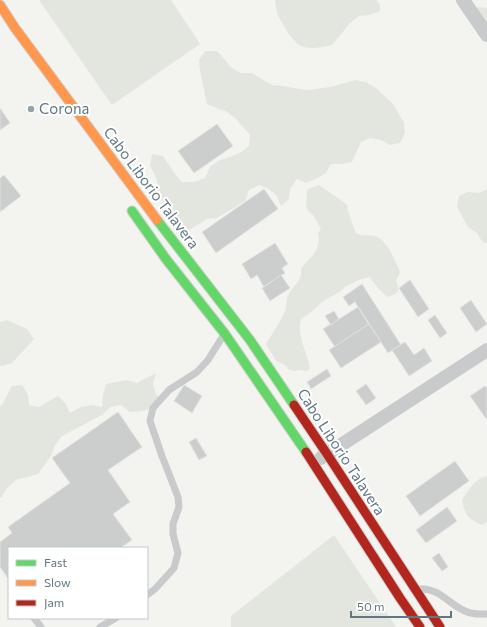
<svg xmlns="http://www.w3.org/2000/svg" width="487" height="627" viewBox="0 0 487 627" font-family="Commissioner,sans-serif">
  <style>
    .green { fill: #e3e6de }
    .building { fill: #cccecd; stroke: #e2e2e0 }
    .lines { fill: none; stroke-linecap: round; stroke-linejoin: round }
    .fast-casing { stroke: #cfd0cf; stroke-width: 11 }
    .slow-casing { stroke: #cfd0cf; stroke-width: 11 }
    .jam-casing { stroke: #cfd0cf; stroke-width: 11 }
    .lane { stroke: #c8cacb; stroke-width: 7 }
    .street { stroke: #c8cacb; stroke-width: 14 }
    .fast { stroke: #63d668; stroke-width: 9 }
    .slow { stroke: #ff974d; stroke-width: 9 }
    .jam { stroke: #b3261e; stroke-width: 9 }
    .poi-dot { fill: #94a3a9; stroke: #fff; stroke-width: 1.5 }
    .labels { text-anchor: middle; stroke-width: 4; stroke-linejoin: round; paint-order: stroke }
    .poi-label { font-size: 15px; fill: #617883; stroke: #fff; text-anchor: start }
    .street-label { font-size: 15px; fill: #617883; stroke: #fff }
  </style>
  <rect width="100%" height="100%" fill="#f3f3f0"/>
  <g class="green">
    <path d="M39,0H171L200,44L112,105Z"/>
    <path d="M275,0H376L380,5V11L370,15L359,16L350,23L332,45C323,47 310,50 301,46C292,41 283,25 278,15C276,11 276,5 275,0Z"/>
    <path d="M478,7L487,8V28L473,17Z"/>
    <path d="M205,51H217L231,67L240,73H252L272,85L283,86L307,90L331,87L355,80L366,82L376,88L393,104L404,123L405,133L400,143L390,145L381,140L370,138L361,142L352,162L341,164H331L326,173L316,179L306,183L297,179L290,189L289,199L281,206L277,196L269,189L259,185L249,190L245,201L217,218L207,219L189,230L172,217L161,198L156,177L150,166L152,154L163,156L175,174L182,182H194L205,178L210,167L218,161L240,153L249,146L250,135L236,119L227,112L207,104L200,71L199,60Z"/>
    <path d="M319,185L342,201L347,205L348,211L356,233C364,237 367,234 375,236C387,240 395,260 400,272L396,281L398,286V292L393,295L388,297C379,291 376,284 369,277L359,280L345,287L341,291L322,302L310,313L301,319C297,338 307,351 310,369L306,371L300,370L295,371L289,370L285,365L276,361L266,344C272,334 280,323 285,311C287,306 286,300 288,296C293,284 303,282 301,268C311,257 322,249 318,233L321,229L313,215L309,212L306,207L307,190L313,187Z"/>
    <path d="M487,189V243H483L477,233L468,227L457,207L459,196L468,192L480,193Z"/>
    <path d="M7,320L27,329L34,339L12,363L2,366L0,365V322Z"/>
    <path d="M156,373L153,384L156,394L163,402L153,408L142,411L130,412L121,405L110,407L102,415L62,436L55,445L51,456L38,474L16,480L7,488L1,498L0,497V406L2,405L12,386L22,385L28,395L29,405L39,407L58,396L66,404L70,413L81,407L92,405L102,407L103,395L106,384L127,380L137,383L146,378Z"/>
    <path d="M487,476V522L482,525C468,519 465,515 462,500C469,490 474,479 487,476Z"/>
    <path d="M334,535L396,627H231V616Z"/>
  </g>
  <g class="building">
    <path d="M0,108L10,123L0,130Z"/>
    <path d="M217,124L233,146L194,173L178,151Z"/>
    <path d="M4,175L21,196L0,212V178Z"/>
    <path d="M264,189L278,209L216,253L202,232Z"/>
    <path d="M275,243L288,264L282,268L285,273L264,287L257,275L251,279L242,264Z"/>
    <path d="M281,275L290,288L270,301L262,288Z"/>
    <path d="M410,280L429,309L418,317L399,288Z"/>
    <path d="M362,284L401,345L388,353L355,302L349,306L343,297Z"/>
    <path d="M471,300L487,324L476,332L460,308Z"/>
    <path d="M358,307L369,325L335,347L323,329Z"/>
    <path d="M334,311L339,319L331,325L325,316Z"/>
    <path d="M435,315L447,333L440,338L428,320Z"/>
    <path d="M369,324L381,342L341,368L329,350Z"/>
    <path d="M405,342L414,355L424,348L432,361L409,376L392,350Z"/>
    <path d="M327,369L331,376L311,389L307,382Z"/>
    <path d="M366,384L376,398L366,405L356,391Z"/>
    <path d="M184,385L202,396L192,413L174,401Z"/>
    <path d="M485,386L487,388V420L470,396Z"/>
    <path d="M118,412L142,447L108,470L130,502L113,514L132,540L120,548H9V580L0,567V542L12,533L8,527L70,483L52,458Z"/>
    <path d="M196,438L207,456L199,460L189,442Z"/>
    <path d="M455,461L469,481L420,516L406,496Z"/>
    <path d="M447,507L457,521L426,543L416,530Z"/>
    <path d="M439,553L448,567L442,571L432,558Z"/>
  </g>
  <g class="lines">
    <defs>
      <g id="fast">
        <path d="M132,211L166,259L225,334L306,452"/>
        <path d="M157,220L250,340L294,405"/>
      </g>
      <path id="slow" d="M0,5L15,28L157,220"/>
      <g id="jam">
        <path d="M294,405L327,454L440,627"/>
        <path d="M306,452L400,598L420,627"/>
      </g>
    </defs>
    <use href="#fast" class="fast-casing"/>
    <use href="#slow" class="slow-casing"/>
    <use href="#jam" class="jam-casing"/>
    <g class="lane">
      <path d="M421,589C439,588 450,605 465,611C473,615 479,614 487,614"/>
      <path d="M147,595L155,589L174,568L178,553L173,534V524L179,507L178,497L162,456L150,421L153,408L169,390L197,372L208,360L223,336"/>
      <path d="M34,618L41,627"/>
      <path d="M100,627L116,618"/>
    </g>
    <g class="street">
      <path d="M463,0L487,35"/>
      <path d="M321,458L487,350"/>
    </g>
    <use href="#fast" class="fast"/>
    <use href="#slow" class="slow"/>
    <use href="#jam" class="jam"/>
  </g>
  <circle class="poi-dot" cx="31" cy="109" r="4"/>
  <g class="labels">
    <g class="poi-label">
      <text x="39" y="114">Corona</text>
    </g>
    <g class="street-label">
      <text transform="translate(151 188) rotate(53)" y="5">Cabo Liborio Talavera</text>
      <text transform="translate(341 452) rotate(57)" y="5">Cabo Liborio Talavera</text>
    </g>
  </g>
  <rect x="8" y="547" width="140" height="72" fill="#ffffff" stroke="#c0c9cd"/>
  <rect x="16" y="560" width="20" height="6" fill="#63d668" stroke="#c0c9cd"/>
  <text x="44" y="567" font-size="12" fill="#617883">Fast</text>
  <rect x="16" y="580" width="20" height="6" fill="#ff974d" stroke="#c0c9cd"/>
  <text x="44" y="587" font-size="12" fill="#617883">Slow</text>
  <rect x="16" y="600" width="20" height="6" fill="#b3261e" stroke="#c0c9cd"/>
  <text x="44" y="607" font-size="12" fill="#617883">Jam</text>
  <path d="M351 611v6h100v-6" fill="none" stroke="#617883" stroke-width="2"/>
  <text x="357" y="611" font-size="12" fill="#617883" stroke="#ffffff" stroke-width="3" paint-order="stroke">50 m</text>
</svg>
